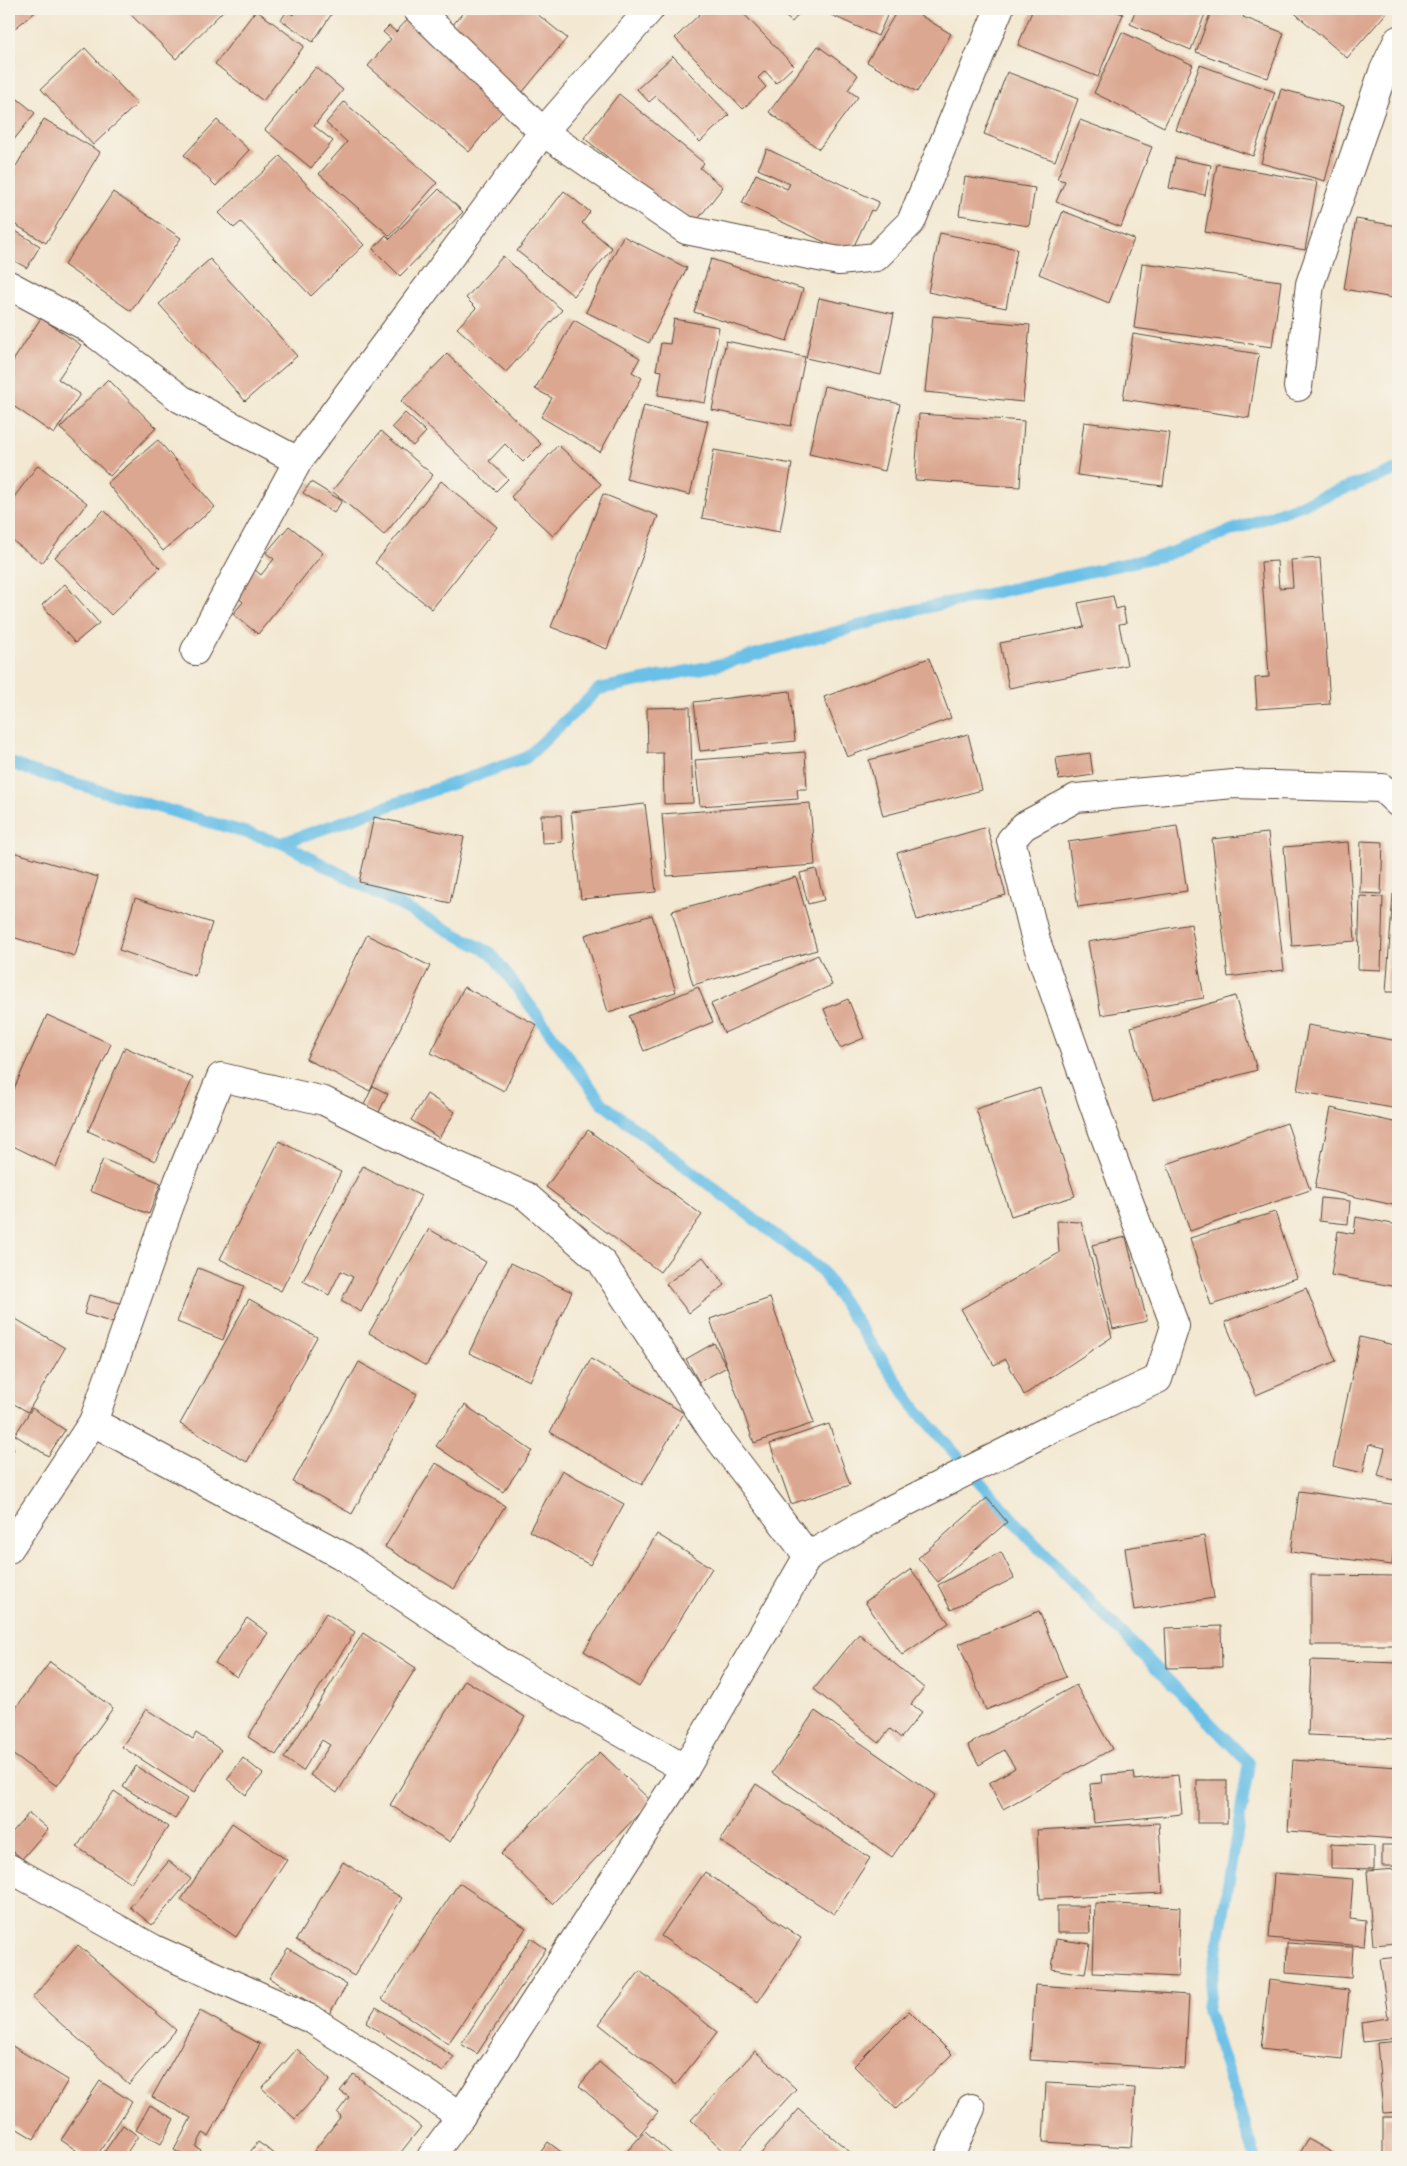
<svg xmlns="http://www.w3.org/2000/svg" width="1407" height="2166" viewBox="0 0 1407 2166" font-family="'Playpen Sans',sans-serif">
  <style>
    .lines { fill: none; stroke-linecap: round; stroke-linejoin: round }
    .stream { stroke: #6bc0e7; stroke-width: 12 }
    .building { fill: #dca791 }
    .minor-casing { stroke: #574639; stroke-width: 30 }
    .minor { stroke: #fff; stroke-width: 28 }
  </style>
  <rect width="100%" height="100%" fill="#f7f3e8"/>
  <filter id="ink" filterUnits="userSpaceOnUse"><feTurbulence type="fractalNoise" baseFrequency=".02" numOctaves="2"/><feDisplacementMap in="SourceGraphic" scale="10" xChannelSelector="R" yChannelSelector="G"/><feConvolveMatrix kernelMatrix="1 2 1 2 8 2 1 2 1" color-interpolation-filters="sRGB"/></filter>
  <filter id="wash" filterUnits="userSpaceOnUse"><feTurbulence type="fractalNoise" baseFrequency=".0096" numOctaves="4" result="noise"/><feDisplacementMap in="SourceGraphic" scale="20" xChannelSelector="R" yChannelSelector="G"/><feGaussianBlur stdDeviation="1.12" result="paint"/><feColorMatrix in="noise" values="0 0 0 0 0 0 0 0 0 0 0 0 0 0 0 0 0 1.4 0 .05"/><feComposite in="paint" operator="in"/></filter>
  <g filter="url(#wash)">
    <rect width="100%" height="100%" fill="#f3e8d1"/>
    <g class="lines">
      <g class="stream">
        <path d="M9,762L29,770L282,843L491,953L603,1104L821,1270L915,1408L1030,1539L1249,1763L1207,2009L1255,2157"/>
        <path d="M282,843L526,758L599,689L718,665L915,610L1165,555L1398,469"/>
      </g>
    </g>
    <g id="blocks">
      <g class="building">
        <path d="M9,9H39L9,33Z"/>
        <path d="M125,9H225L176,59Z"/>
        <path d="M297,9H335L313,42L281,20L287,11L293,15Z"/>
        <path d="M466,9H531L567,38L522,93L447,32Z"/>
        <path d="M705,9H739L794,66L776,83L765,71L758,78L766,87L743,109L675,38Z"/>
        <path d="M776,9H803L792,22Z"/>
        <path d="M831,9H890L878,36L829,14Z"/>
        <path d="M898,9H910L951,34L917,92L867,62Z"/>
        <path d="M1033,9H1109L1123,14L1098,77L1018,45Z"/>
        <path d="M1136,9H1207L1191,50L1130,24Z"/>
        <path d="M1212,9H1246L1243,17L1284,33L1268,78L1196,52Z"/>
        <path d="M1290,9H1390L1347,58Z"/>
        <path d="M256,10L304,46L263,101L215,64Z"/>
        <path d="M409,18L510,102L469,152L368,66L391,39L383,32L389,26L396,32Z"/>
        <path d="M1122,32L1193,65L1164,127L1094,93Z"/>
        <path d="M818,46L858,75L848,90L858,97L819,149L769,112Z"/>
        <path d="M85,48L137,104L93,145L41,89Z"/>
        <path d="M673,56L729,115L700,142L656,96L649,102L637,89Z"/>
        <path d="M1200,65L1275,92L1253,156L1176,130Z"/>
        <path d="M316,67L343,90L314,126L333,141L311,168L265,130Z"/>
        <path d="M1007,72L1078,99L1055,161L984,134Z"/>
        <path d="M1281,89L1344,106L1325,181L1261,163Z"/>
        <path d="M9,92L35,113L9,146Z"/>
        <path d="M619,94L704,163L700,168L723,187L695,223L671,203L668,206L584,138Z"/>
        <path d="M344,102L437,183L390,236L319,174L347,142L326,123Z"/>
        <path d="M44,119L100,152L46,243L9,221V178Z"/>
        <path d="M217,120L249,150L216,186L184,155Z"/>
        <path d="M1080,120L1152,147L1121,227L1056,202L1065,181L1057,179Z"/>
        <path d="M767,149L879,202L874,211L871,210L850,254L742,203L756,174L787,189L790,184L758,169Z"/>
        <path d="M280,156L364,245L311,296L241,222L234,228L219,213Z"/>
        <path d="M1175,158L1211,165L1205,195L1169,188Z"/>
        <path d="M1217,164L1317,182L1305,250L1205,232Z"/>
        <path d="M965,177L1035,188L1029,226L959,215Z"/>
        <path d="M439,189L463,212L400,276L373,249L386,235L390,239Z"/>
        <path d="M564,191L590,212L582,223L612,248L574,296L517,251Z"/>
        <path d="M113,192L181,238L131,311L64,265Z"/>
        <path d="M1063,211L1134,239L1109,303L1039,274Z"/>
        <path d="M1356,219L1398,226V299L1344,289Z"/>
        <path d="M9,227L40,246L27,268L9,258Z"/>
        <path d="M940,233L1017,249L1006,308L928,292Z"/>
        <path d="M623,236L687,268L649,343L586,312Z"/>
        <path d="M503,256L562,310L506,372L457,328L476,308L466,298Z"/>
        <path d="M210,259L297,356L245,401L159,304Z"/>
        <path d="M711,259L803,289L787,341L694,312Z"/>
        <path d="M1142,263L1281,281L1272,347L1134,328Z"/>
        <path d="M819,298L894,314L881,375L806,358Z"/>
        <path d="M933,316L1030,325L1023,402L925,392Z"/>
        <path d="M41,318L81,345L58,379L80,394L54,434L9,403V367Z"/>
        <path d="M674,319L719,327L705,403L658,395L662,371L656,370L661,343L670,344Z"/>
        <path d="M574,320L640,358L632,372L642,378L600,452L541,417L552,398L535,389Z"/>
        <path d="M1133,334L1259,354L1249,418L1123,399Z"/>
        <path d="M726,341L805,357L791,426L712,410Z"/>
        <path d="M447,354L541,444L523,462L505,444L489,461L508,479L496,491L401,401Z"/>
        <path d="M108,379L156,428L110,476L60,428Z"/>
        <path d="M824,386L900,404L885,471L809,454Z"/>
        <path d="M644,405L708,421L690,495L626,479Z"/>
        <path d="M405,413L426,432L413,446L392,427Z"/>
        <path d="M919,414L1024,421L1020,487L915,480Z"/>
        <path d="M1084,422L1170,433L1163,486L1077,475Z"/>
        <path d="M381,431L433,475L384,535L332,491Z"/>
        <path d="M158,440L215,507L163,551L107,483Z"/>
        <path d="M558,445L601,484L553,536L511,497Z"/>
        <path d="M714,450L792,464L780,532L702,518Z"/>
        <path d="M38,465L87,503L42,563L9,538V504Z"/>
        <path d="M441,481L497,527L432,609L375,563Z"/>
        <path d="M311,482L342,501L334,513L303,493Z"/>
        <path d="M603,494L658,516L607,649L551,627Z"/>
        <path d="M104,510L160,568L111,615L55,557Z"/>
        <path d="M289,526L323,553L258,634L233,614L243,602L234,594L254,569L261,575L274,559L266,553Z"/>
        <path d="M1320,558L1330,704L1257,709L1255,678L1269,677L1261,562L1277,561L1279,588L1293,587L1291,560Z"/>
        <path d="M65,584L99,623L75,643L42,605Z"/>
        <path d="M1113,596L1116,609L1123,607L1126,623L1119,624L1127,665L1009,688L1000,643L1084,627L1078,603Z"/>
        <path d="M929,658L951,718L847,757L824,697Z"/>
        <path d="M790,691L795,741L700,751L694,702Z"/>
        <path d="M690,707L693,803L664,804L663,753H648L647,708Z"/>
        <path d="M968,734L982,790L883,816L869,760Z"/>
        <path d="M805,752L807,789H797L798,799L700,806L695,760Z"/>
        <path d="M1090,753L1093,775L1059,780L1056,758Z"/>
        <path d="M810,803L815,865L667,876L662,814Z"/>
        <path d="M645,804L656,892L581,899L571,812Z"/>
        <path d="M541,815H561L562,842L542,843Z"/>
        <path d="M374,817L464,837L450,903L359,882Z"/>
        <path d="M1177,826L1187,891L1078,907L1068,842Z"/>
        <path d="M987,827L1006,895L917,920L897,853Z"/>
        <path d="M1268,833L1284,970L1228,977L1212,839Z"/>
        <path d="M1361,841L1383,842L1381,894L1360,893Z"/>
        <path d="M1348,842L1355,941L1292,946L1284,847Z"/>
        <path d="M13,852L98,877L75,956L9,936V866Z"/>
        <path d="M816,869L824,900L808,904L800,873Z"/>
        <path d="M796,877L817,950L693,985L672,911Z"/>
        <path d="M1393,894H1398V992H1386Z"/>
        <path d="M1360,896L1383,897L1381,970L1358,969Z"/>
        <path d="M135,898L212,923L195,976L119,950Z"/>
        <path d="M652,915L676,992L608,1012L585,935Z"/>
        <path d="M1191,924L1204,998L1101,1015L1088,942Z"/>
        <path d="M367,935L430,966L370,1091L306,1059Z"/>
        <path d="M818,955L832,985L724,1033L711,1004Z"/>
        <path d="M464,987L537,1025L504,1091L431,1053Z"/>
        <path d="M698,987L713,1022L644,1051L629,1016Z"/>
        <path d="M1235,996L1257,1070L1153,1100L1131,1027Z"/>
        <path d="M848,999L864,1038L840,1048L824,1009Z"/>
        <path d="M47,1015L111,1044L56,1167L9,1144V1100Z"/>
        <path d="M1308,1025L1398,1041V1109L1297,1091Z"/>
        <path d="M125,1047L193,1078L155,1161L88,1131Z"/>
        <path d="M373,1086L388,1094L378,1114L363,1107Z"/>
        <path d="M1040,1088L1075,1196L1011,1216L976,1109Z"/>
        <path d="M427,1094L455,1112L439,1138L411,1120Z"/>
        <path d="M1331,1108L1398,1123V1206L1315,1188Z"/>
        <path d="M1287,1123L1310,1190L1190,1231L1167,1164Z"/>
        <path d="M588,1130L702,1215L660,1272L546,1187Z"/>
        <path d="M279,1141L341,1172L281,1291L220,1259Z"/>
        <path d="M103,1159L161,1183L149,1214L90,1191Z"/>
        <path d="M363,1166L421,1196L361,1312L341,1301L353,1277L341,1271L329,1295L303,1281Z"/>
        <path d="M1321,1198L1350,1201L1348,1224L1319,1221Z"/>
        <path d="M1275,1212L1297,1278L1211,1305L1190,1238Z"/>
        <path d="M1356,1217L1398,1225V1287L1331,1275L1338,1231L1354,1234Z"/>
        <path d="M1057,1221L1081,1222L1112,1337L1024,1395L1006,1359L994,1365L961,1309L1059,1253Z"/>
        <path d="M429,1229L486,1262L426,1366L369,1333Z"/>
        <path d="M1126,1237L1147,1321L1113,1329L1092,1245Z"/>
        <path d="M703,1257L725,1285L689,1313L666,1284Z"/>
        <path d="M511,1263L572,1292L530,1381L469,1353Z"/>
        <path d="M198,1268L244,1286L223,1340L177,1322Z"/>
        <path d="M1306,1288L1336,1361L1256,1395L1225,1322Z"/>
        <path d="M89,1295L120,1303L114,1323L84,1314Z"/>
        <path d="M770,1298L814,1423L754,1443L710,1319Z"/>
        <path d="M249,1299L317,1337L247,1462L180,1424Z"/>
        <path d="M9,1315L65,1348L28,1412L9,1401Z"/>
        <path d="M1360,1337L1398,1346V1481L1378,1476L1385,1448L1369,1444L1363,1473L1333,1466Z"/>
        <path d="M714,1343L727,1367L699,1382L686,1359Z"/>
        <path d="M591,1359L684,1413L642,1485L550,1432Z"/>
        <path d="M359,1362L417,1394L352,1514L293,1482Z"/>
        <path d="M465,1405L532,1451L503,1492L436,1446Z"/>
        <path d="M32,1408L65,1430L48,1456L15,1435Z"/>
        <path d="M829,1424L850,1485L791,1504L770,1444Z"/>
        <path d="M9,1446L14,1449L9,1461Z"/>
        <path d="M436,1463L505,1506L454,1589L385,1547Z"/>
        <path d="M562,1470L624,1504L590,1565L529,1531Z"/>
        <path d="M1299,1491L1398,1505L1392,1565L1291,1552Z"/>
        <path d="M987,1498L1007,1522L938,1582L918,1558Z"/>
        <path d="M657,1534L712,1568L639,1687L584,1651Z"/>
        <path d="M1204,1536L1214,1598L1134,1610L1125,1548Z"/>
        <path d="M1001,1552L1014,1578L951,1610L938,1585Z"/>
        <path d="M911,1569L949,1623L902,1655L865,1602Z"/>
        <path d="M1311,1575L1398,1576V1645H1311Z"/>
        <path d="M1039,1611L1066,1677L986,1710L959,1644Z"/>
        <path d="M326,1613L355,1632L276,1755L248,1737Z"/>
        <path d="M247,1618L268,1633L237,1677L215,1663Z"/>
        <path d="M1221,1626L1222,1667L1167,1668L1165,1628Z"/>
        <path d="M363,1633L416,1668L337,1793L310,1775L330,1745L322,1740L303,1771L284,1758Z"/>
        <path d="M859,1634L924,1688L911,1704L922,1712L901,1738L890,1729L879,1743L814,1689Z"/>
        <path d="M1311,1660L1398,1663V1739L1308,1735Z"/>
        <path d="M50,1662L113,1708L57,1786L9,1752V1717Z"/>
        <path d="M465,1680L525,1717L450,1842L390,1805Z"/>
        <path d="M1076,1685L1112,1749L1003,1809L989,1783L1015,1768L1004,1750L979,1765L968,1745Z"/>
        <path d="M146,1709L193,1739L196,1733L221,1750L194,1793L122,1747Z"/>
        <path d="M815,1711L935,1795L892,1857L772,1773Z"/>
        <path d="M600,1752L651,1801L552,1904L501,1854Z"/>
        <path d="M243,1758L263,1774L246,1795L227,1779Z"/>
        <path d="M1293,1760L1398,1767L1396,1839L1288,1831Z"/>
        <path d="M136,1766L187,1799L175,1819L123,1787Z"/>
        <path d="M1134,1772L1135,1780L1178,1775L1182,1814L1094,1823L1090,1784L1102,1783L1101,1775Z"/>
        <rect x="1197" y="1780" width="30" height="43"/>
        <path d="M756,1784L870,1858L834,1914L720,1841Z"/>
        <path d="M114,1791L168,1827L131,1883L77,1847Z"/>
        <path d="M29,1813L48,1829L22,1859L9,1848V1836Z"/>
        <path d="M232,1823L287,1860L236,1937L181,1900Z"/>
        <path d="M1159,1823L1163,1893L1040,1899L1037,1830Z"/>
        <path d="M1331,1844L1374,1846V1869L1331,1868Z"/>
        <rect x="1382" y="1845" width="16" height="21"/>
        <path d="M169,1861L191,1879L152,1925L130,1907Z"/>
        <path d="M343,1862L402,1898L354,1976L296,1940Z"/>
        <path d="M1398,1869V1943L1373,1945L1367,1871Z"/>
        <path d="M705,1872L801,1938L758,2002L661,1936Z"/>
        <path d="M1274,1873L1353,1879L1350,1919L1366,1921L1364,1946L1269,1938Z"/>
        <path d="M459,1883L526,1928L448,2044L382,1999Z"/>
        <path d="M1095,1903L1180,1907L1178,1977L1093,1973Z"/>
        <path d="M1057,1906H1089L1090,1933H1057Z"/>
        <path d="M531,1938L546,1949L477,2054L461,2044Z"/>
        <path d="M1056,1939L1090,1944L1085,1974L1052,1969Z"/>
        <path d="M1287,1943L1353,1947L1351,1978L1286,1973Z"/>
        <path d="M78,1945L176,2030L129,2084L32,1998Z"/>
        <path d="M288,1948L347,1985L329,2014L269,1978Z"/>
        <path d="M1398,1957V2038L1363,2042L1361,2022L1388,2018L1380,1959Z"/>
        <path d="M640,1971L717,2032L676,2085L599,2024Z"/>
        <path d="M1269,1980L1349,1990L1342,2059L1261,2049Z"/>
        <path d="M1035,1985L1189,1995L1185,2069L1030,2060Z"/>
        <path d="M376,2007L454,2057L443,2072L366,2023Z"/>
        <path d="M200,2011L260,2044L209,2136L203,2133L196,2147L201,2150L197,2157H186L174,2150L191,2118L152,2097Z"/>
        <path d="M909,2011L952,2054L896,2109L854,2066Z"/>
        <path d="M1398,2041V2067H1395L1396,2090H1398V2112L1383,2113L1377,2043Z"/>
        <path d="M9,2044L68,2080L34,2139L9,2124Z"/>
        <path d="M297,2049L330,2080L295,2119L262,2088Z"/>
        <path d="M755,2051L796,2089L733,2157H730L691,2120Z"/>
        <path d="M599,2062L658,2112L638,2136L579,2086Z"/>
        <path d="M354,2074L421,2127L397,2157H314L311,2155L341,2116L337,2113L349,2097L340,2091Z"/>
        <path d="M100,2081L132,2102L96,2157H86L61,2140Z"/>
        <path d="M1046,2083L1135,2088L1131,2147L1043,2142Z"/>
        <path d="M150,2105L174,2119L161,2144L136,2130Z"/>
        <path d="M799,2109L856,2157H758Z"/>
        <rect x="1383" y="2117" width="15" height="40"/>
        <path d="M123,2125L138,2136L124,2157H106L102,2155Z"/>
        <path d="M645,2131L675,2157H622Z"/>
        <path d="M1308,2139L1333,2153L1331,2157H1298Z"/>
        <path d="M258,2142L279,2157H246Z"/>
        <path d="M548,2142L568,2157H537Z"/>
      </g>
    </g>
  </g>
  <g filter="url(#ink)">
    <use href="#blocks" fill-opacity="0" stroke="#574639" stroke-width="1"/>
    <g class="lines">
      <defs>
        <g id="minor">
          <path d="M417,9L543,132L686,230L839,261L876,257L911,222L999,9"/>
          <path d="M9,285L85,326L181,399L298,461"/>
          <path d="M1298,387L1310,284L1383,72L1398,40"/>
          <path d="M195,651L298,461L543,132L650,9"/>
          <path d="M93,1422L341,1555L510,1668L685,1769"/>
          <path d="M9,1549L93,1422L178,1182L221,1077L324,1101L433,1155L526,1196L601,1261L713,1431L808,1556"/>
          <path d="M9,1868L154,1949L313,2020L461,2116"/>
          <path d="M431,2157L461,2116L685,1769L808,1556L888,1511L1051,1429L1158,1379L1175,1326L1104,1134L1036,941L1011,840L1024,826L1076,798L1234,784L1382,788L1398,803"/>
          <path d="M949,2157L971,2108"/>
        </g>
      </defs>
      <use href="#minor" class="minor-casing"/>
      <use href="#minor" class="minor"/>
    </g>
  </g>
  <rect width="1407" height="2166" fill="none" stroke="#f7f3e8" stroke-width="30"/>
</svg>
